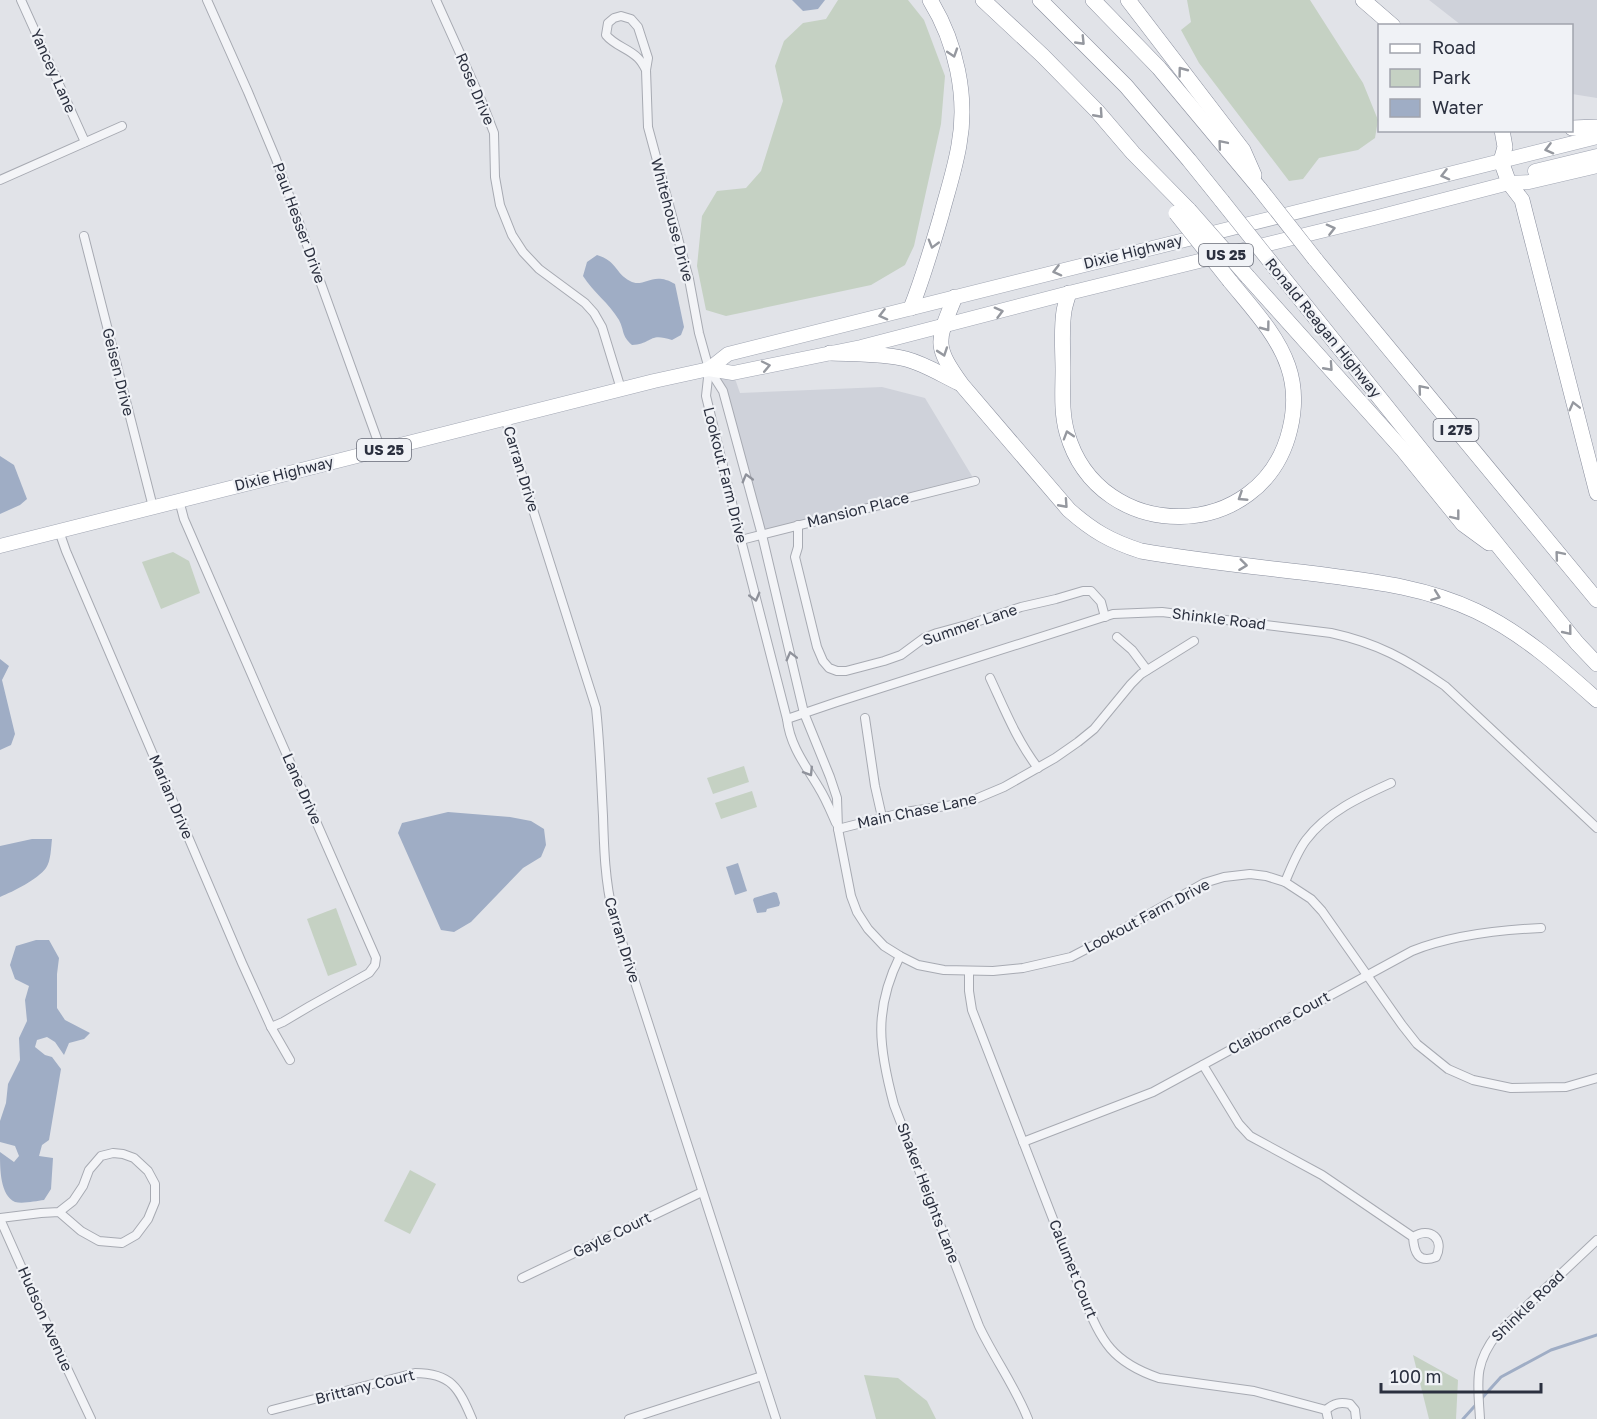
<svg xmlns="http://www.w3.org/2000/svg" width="1597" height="1419" viewBox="0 0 1597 1419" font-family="'Golos Text',sans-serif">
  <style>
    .built { fill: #cfd2da }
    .green { fill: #c5d1c3 }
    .water { fill: #9fadc5 }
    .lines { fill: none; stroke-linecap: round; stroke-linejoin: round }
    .stream { stroke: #9fadc5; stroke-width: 3 }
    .street-casing { stroke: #a7aab2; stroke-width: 10 }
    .primary-casing { stroke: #a1a6b3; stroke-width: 15 }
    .highway-casing { stroke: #8a8f9e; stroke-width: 16 }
    .street { stroke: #f3f4f7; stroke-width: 8 }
    .primary { stroke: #fff; stroke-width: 14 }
    .highway { stroke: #fff; stroke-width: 15 }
    .highway-bridge-casing { stroke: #8a8f9e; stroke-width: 16; stroke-linecap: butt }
    .highway-bridge { stroke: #fff; stroke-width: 15 }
    .oneway { stroke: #95989f }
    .oneway2 { stroke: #8f929b }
    .labels { text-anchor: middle; stroke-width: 4.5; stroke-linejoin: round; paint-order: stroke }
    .shield { fill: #f0f2f6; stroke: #666a76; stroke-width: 1.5 }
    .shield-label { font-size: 14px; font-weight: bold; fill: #2b303f }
    .street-label { font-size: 15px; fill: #2b303f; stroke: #f0f2f6 }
  </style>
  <rect width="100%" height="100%" fill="#e1e3e8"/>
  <g class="built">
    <path d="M1429,0H1597V98L1572,94V26L1461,25Z"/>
    <path d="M709,369L733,373L740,393L882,387L925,398L975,481L762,535L723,391Z"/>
  </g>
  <g class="green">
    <path d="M838,0H908L924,20L945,76L941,124L914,246L905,265L871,285L726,316L706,310L697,266L702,216L717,191L746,188L761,171L783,101L775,66L784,41L803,23L826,19Z"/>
    <path d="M1187,0H1310L1363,83L1378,120L1375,138L1358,150L1319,158L1303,179L1289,181L1199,63L1181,30L1191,22Z"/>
    <path d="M173,552L189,561L200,593L161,609L142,562Z"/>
    <path d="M744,766L749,782L713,794L707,778Z"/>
    <path d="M752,791L757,807L721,819L715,803Z"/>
    <path d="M336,908L357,965L328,976L307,919Z"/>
    <path d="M410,1170L436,1184L410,1234L384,1221Z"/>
    <path d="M1413,1355L1458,1380L1456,1419H1429Z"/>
    <path d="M864,1375L898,1378L927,1401L936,1419H876Z"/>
  </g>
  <g class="water">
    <path d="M792,0H825L818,9L803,11Z"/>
    <path d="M597,255C617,261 615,273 630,281C644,289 652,270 675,284L684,327L681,335L672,340C648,332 653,344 632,345C621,335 625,332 619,320C609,303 593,292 583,276L587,262Z"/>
    <path d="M0,456L14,465L27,499L20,505L0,514Z"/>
    <path d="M0,659L9,666L2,680L15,734L11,745L0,750Z"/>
    <path d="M448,812L510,817L531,821L544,829L546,845L541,857L523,868L471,922L454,932L441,930L398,833L402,823Z"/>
    <path d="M32,839H52C51,847 51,861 46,868C37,880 14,891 0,897V846Z"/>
    <path d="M738,863L747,891L735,895L726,867Z"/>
    <path d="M774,892L777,893L780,903L779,906L767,909L766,912L757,913L753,900L754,898Z"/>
    <path d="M36,940H49L59,958L57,974V1008L65,1020L90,1033L84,1039L69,1043L64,1055L55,1042L47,1037L37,1040L35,1047L45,1055L52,1057L61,1069L49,1140L42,1145L39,1156L53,1158L51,1189L44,1200C36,1201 23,1204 15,1202C0,1195 0,1169 0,1152L14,1162L19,1156L15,1146L0,1142V1121L6,1103L8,1084L20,1060L19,1038L27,1021L25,1000L29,986L15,979L10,965L16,946Z"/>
  </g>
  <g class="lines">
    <path class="stream" d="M1463,1419L1501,1377L1551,1350L1597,1335"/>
    <defs>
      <g id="street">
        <path d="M21,0L85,142"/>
        <path d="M207,0L248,92L276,159L381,450"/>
        <path d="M436,0L482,102L494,133L495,177L500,205L512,235L523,252L539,269L585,303L594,313L602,327L621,389"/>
        <path d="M646,70C644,66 641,61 638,58C628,48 615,46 606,35L608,23L614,18L621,16L631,19L638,27L648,58L646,70L648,127L689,279L699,333L709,369L723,391L762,535L804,713L830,777L837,798L838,829L851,896L857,912L868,929L884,946L900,956L918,965L944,970L993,971L1023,968L1071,957L1096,944L1204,883L1224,877L1250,874L1266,876L1285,882L1311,899L1322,911L1402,1025L1417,1044L1448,1069L1473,1080L1511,1088L1566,1087L1597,1078"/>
        <path d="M0,180L122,126"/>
        <path d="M84,236L153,507"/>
        <path d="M709,369L706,396L741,540L787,719C790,746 806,766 819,788C826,799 831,812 836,823"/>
        <path d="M506,418L509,434L596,708C600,744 601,780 603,816C604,849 605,881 613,914L776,1419"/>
        <path d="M179,500L184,519C247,666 312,811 376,958L375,965L369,973L310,1006L283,1022L271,1027"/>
        <path d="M798,525V547L795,557L817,647L823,661L829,668L837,671H846L884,661L901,655L924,638L937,633L970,624L1021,607L1056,599L1083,591H1091L1101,602L1105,617"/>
        <path d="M59,531L66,551L242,963L271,1027L290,1060"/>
        <path d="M741,540L975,481"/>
        <path d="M1117,637L1132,650L1147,670"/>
        <path d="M990,678C1004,708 1017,741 1038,768"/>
        <path d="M865,718L875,786L882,817"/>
        <path d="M787,719L837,702L1113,614L1162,612L1331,633C1377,643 1406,659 1445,686L1597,828"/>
        <path d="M838,829L905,812L966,803L1004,787L1055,758L1078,742L1094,729L1131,684L1141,674L1194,641"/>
        <path d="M1285,882C1291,868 1297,852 1306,840C1327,812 1360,797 1391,783"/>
        <path d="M900,956C873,1010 879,1049 894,1105L979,1326C994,1358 1015,1386 1028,1419"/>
        <path d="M969,971V991L972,1010L1084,1299C1102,1342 1112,1362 1159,1378L1254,1391L1326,1410"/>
        <path d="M1203,1065L1239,1124L1250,1136L1322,1175L1413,1237C1414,1252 1418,1264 1436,1257C1445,1239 1430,1226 1413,1237"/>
        <path d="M1023,1142L1153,1092L1412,951C1452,935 1497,930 1541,928"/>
        <path d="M0,1218L41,1213L59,1212L73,1201L83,1186L89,1170L101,1156L113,1153L123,1154L134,1158L148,1171L155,1184V1202L148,1219L136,1235L122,1243L99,1241L81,1231L59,1212"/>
        <path d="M0,1219L57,1347L91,1419"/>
        <path d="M522,1278L702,1192"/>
        <path d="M272,1410L415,1373C451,1373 459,1388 472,1419"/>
        <path d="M1326,1410C1334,1403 1340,1402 1350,1404L1355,1410L1356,1419"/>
        <path d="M1326,1410L1328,1419"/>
        <path d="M629,1419L762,1376"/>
        <path d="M1480,1419C1478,1383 1473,1365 1497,1334L1597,1240"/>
      </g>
      <g id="primary">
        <path d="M1535,171L1597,156"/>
        <path d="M709,369L728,354L1597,137"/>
        <path d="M0,546L654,381L709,369L733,373L861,347L1069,293L1374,218L1509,183L1529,182L1597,166"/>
      </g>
      <g id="highway">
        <path d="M983,0L1043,56L1097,111L1133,153L1189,210"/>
        <path d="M1040,0L1126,86L1189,160L1222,201"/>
        <path d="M1093,0L1159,68L1260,189"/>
        <path d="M1128,0L1243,150L1254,175"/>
        <path d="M1363,0L1393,26"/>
        <path d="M1572,128L1597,127"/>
        <path d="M1502,130L1505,147L1501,161L1509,183L1522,200L1525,212L1597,493"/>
        <path d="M1315,259L1597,600"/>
        <path d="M1277,270L1504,553L1577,643L1597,664"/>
        <path d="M1248,277L1403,450L1463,524L1489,543"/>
        <path d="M1069,293C1067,299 1065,305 1064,311C1061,330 1063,351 1063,370C1063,391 1061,412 1067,433C1099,546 1263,544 1290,429C1295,408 1295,386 1288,366C1277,334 1251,307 1230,281"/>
        <path d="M955,297C937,341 933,345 962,385L1069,510C1093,531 1110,541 1141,551C1199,561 1258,567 1317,574C1371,581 1426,587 1476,611C1522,633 1559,666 1597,700"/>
        <path d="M911,308C923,278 932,247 941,216C947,193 955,169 959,145C968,97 956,42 930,0"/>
        <path d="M830,353C854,354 882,353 906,359C925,364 942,375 959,383"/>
      </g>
    </defs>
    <use href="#street" class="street-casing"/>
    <use href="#primary" class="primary-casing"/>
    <use href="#highway" class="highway-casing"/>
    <use href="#street" class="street"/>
    <use href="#primary" class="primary"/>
    <use href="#highway" class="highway"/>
    <defs>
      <g id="highway-bridge">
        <path d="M1260,189L1315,259"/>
        <path d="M1222,201L1277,270"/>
        <path d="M1189,210L1248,277"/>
        <path d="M1176,213L1230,281"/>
      </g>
    </defs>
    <use href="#highway-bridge" class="highway-bridge-casing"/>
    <use href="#highway-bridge" class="highway-bridge"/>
  </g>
  <defs><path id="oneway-chevron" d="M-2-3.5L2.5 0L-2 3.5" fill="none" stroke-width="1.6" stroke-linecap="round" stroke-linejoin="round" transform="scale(1.5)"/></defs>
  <g class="oneway">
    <use href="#oneway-chevron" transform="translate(1081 41) rotate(46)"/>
    <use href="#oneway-chevron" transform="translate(953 53) rotate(72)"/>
    <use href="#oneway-chevron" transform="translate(1182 71) rotate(-127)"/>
    <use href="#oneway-chevron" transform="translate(1099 114) rotate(48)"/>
    <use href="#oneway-chevron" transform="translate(1222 144) rotate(-130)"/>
    <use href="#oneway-chevron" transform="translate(1549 149) rotate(166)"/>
    <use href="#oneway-chevron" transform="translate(1445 175) rotate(166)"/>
    <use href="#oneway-chevron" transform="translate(1331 229) rotate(-14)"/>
    <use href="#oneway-chevron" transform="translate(933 244) rotate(106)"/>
    <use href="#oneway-chevron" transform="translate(1057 271) rotate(166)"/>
    <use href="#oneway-chevron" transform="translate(999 312) rotate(-15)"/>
    <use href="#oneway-chevron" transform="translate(883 315) rotate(166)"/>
    <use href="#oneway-chevron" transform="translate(1266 327) rotate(53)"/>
    <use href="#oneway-chevron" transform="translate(943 352) rotate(71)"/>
    <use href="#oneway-chevron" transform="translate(766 366) rotate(-12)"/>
    <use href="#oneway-chevron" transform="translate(1329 367) rotate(48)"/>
    <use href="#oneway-chevron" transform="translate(1422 389) rotate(-130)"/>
    <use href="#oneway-chevron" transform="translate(1574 406) rotate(-104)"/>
    <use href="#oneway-chevron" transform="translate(1068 435) rotate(-107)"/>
    <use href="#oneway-chevron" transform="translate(1242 497) rotate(147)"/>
    <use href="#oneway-chevron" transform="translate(1064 504) rotate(48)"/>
    <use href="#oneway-chevron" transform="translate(1456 516) rotate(52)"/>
    <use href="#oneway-chevron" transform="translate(1559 555) rotate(-130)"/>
    <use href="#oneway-chevron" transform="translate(1243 565) rotate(7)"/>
    <use href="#oneway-chevron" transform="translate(1436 596) rotate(20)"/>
    <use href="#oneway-chevron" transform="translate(1568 631) rotate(51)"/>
  </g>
  <g class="oneway2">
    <use href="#oneway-chevron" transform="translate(747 478) rotate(-105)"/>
    <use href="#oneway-chevron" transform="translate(755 597) rotate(75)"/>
    <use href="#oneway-chevron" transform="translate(791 656) rotate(-104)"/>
    <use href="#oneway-chevron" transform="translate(809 772) rotate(58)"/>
  </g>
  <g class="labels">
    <g class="shield">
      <rect x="1199" y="244" width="54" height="22" rx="4.5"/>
      <rect x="1433.5" y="419" width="45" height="22" rx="4.5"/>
      <rect x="357" y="439" width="54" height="22" rx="4.5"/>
    </g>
    <g class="shield-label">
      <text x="1226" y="260">US 25</text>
      <text x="1456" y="435">I 275</text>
      <text x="384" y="455">US 25</text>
    </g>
    <g class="street-label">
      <text transform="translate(53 71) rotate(66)" y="5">Yancey Lane</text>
      <text transform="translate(475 89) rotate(67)" y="5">Rose Drive</text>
      <text transform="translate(672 220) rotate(75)" y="5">Whitehouse Drive</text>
      <text transform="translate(299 223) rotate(70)" y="5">Paul Hesser Drive</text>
      <text transform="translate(1133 252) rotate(-14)" y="5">Dixie Highway</text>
      <text transform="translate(1323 328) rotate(51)" y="5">Ronald Reagan Highway</text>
      <text transform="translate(118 372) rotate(76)" y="5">Geisen Drive</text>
      <text transform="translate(521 469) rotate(73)" y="5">Carran Drive</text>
      <text transform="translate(284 474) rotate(-14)" y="5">Dixie Highway</text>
      <text transform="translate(725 475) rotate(76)" y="5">Lookout Farm Drive</text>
      <text transform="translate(858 510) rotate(-14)" y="5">Mansion Place</text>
      <text transform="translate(1219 619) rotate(7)" y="5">Shinkle Road</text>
      <text transform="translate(970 625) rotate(-19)" y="5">Summer Lane</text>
      <text transform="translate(302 789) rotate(66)" y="5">Lane Drive</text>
      <text transform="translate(171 797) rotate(67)" y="5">Marian Drive</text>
      <text transform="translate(917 811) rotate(-12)" y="5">Main Chase Lane</text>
      <text transform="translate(1147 916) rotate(-28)" y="5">Lookout Farm Drive</text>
      <text transform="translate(622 940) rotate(73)" y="5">Carran Drive</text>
      <text transform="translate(1279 1023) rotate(-29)" y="5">Claiborne Court</text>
      <text transform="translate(928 1193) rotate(69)" y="5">Shaker Heights Lane</text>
      <text transform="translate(612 1235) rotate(-26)" y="5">Gayle Court</text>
      <text transform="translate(1073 1269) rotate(68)" y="5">Calumet Court</text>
      <text transform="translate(1528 1306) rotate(-44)" y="5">Shinkle Road</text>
      <text transform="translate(45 1319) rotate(66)" y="5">Hudson Avenue</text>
      <text transform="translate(365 1387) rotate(-14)" y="5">Brittany Court</text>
    </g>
  </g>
  <rect x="1378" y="24" width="195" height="108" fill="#f0f2f6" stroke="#a1a4ad" stroke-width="1.5"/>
  <rect x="1390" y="44" width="30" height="9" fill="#ffffff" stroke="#a1a4ad" stroke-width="1.5"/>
  <text x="1432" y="54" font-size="18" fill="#2b303f">Road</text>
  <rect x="1390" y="69" width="30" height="18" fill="#c5d1c3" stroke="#a1a4ad" stroke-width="1.5"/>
  <text x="1432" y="84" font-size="18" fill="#2b303f">Park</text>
  <rect x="1390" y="99" width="30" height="18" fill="#9fadc5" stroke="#a1a4ad" stroke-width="1.5"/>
  <text x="1432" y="114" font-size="18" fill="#2b303f">Water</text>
  <path d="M1381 1383v9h160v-9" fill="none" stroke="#2b303f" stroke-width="3"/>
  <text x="1390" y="1383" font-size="18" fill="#2b303f" stroke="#f0f2f6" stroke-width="4.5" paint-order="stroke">100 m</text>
</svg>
